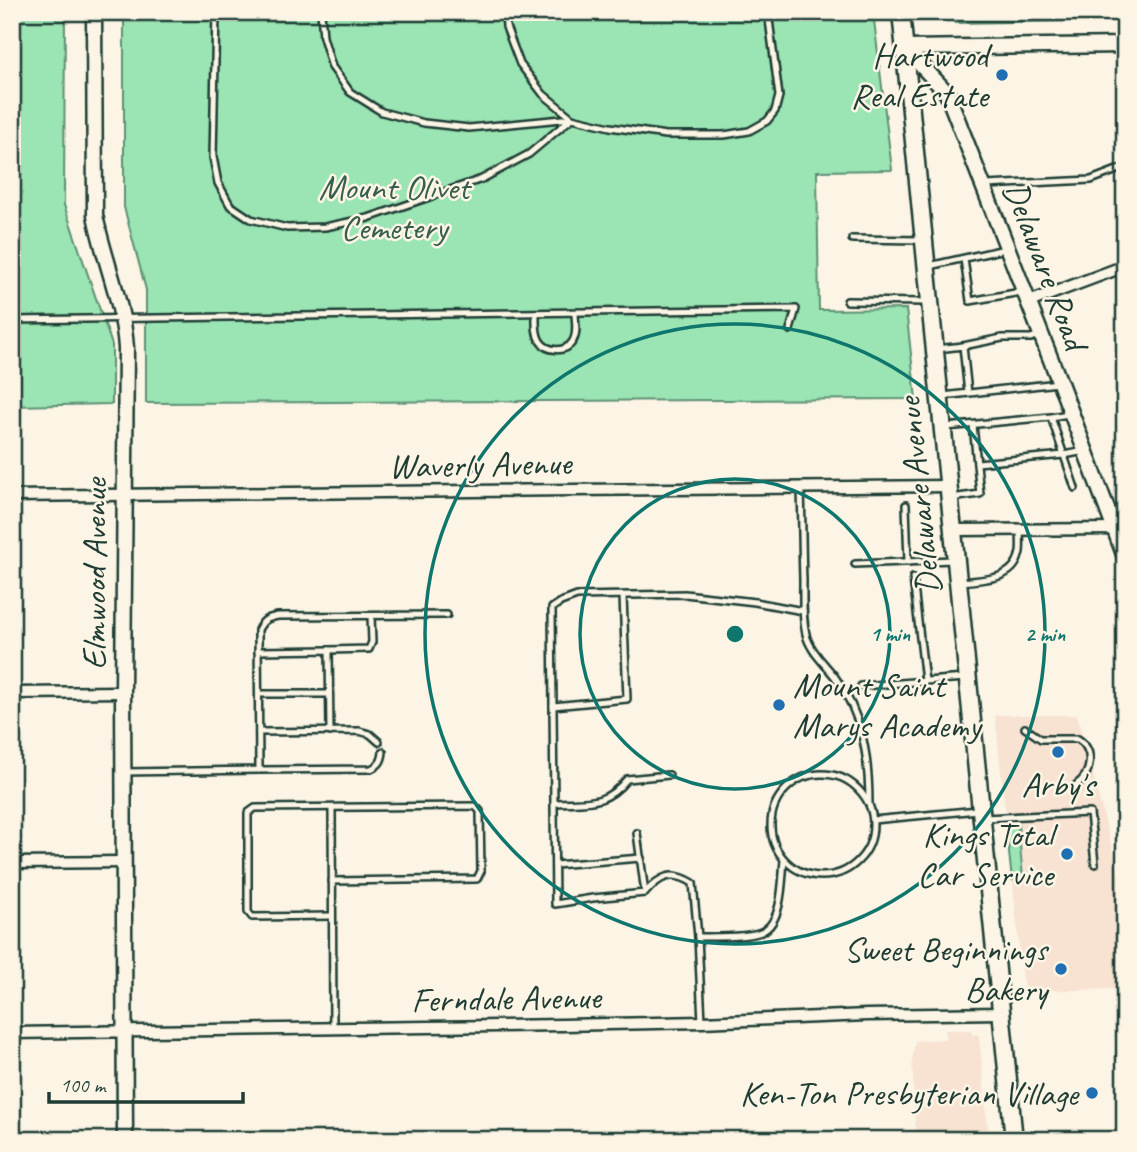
<svg xmlns="http://www.w3.org/2000/svg" width="1137" height="1152" viewBox="0 0 1137 1152" font-family="Caveat,sans-serif">
  <style>
    .built { fill: #f8e2d2 }
    .green { fill: #9be4b3; stroke: #5d9074; stroke-width: 2 }
    .lines { fill: none; stroke-linecap: round; stroke-linejoin: round }
    .lane-casing { stroke: #1f3d34; stroke-width: 10 }
    .street-casing { stroke: #1f3d34; stroke-width: 15 }
    .secondary-casing { stroke: #1f3d34; stroke-width: 19 }
    .primary-casing { stroke: #1f3d34; stroke-width: 21 }
    .lane { stroke: #fcf5e5; stroke-width: 5 }
    .street { stroke: #fcf5e5; stroke-width: 10 }
    .secondary { stroke: #fcf5e5; stroke-width: 14 }
    .primary { stroke: #fcf5e5; stroke-width: 16 }
    .ring { fill: none; stroke: #0f766e; stroke-width: 3.5 }
    .poi-dot { fill: #1f6fb2; stroke: #fcf5e5; stroke-width: 2.5 }
    .labels { text-anchor: middle; stroke-width: 5; stroke-linejoin: round; paint-order: stroke }
    .poi-label { font-size: 35px; fill: #1f3d34; stroke: #fcf5e5; text-anchor: end }
    .park-label { font-size: 35px; fill: #385e4d; stroke: #fcf5e5 }
    .street-label { font-size: 35px; fill: #1f3d34; stroke: #fcf5e5 }
    .centre { fill: #0f766e; stroke: #fcf5e5; stroke-width: 3.5 }
    .ring-label { font-size: 21px; text-anchor: middle; font-weight: bold; fill: #0f766e; stroke: #fcf5e5; stroke-width: 5; stroke-linejoin: round; paint-order: stroke }
  </style>
  <rect width="100%" height="100%" fill="#fcf5e5"/>
  <filter id="ink" filterUnits="userSpaceOnUse"><feTurbulence type="fractalNoise" baseFrequency=".0143" numOctaves="2"/><feDisplacementMap in="SourceGraphic" scale="14" xChannelSelector="R" yChannelSelector="G"/><feConvolveMatrix kernelMatrix="1 2 1 2 8 2 1 2 1" color-interpolation-filters="sRGB"/></filter>
  <g filter="url(#ink)">
    <g class="built">
      <path d="M995,715H1077L1125,897V949L1121,950V989L1024,991Z"/>
      <path d="M945,1030H971L972,1035L977,1034L979,1036L989,1140H916L912,1060L915,1041L946,1039Z"/>
    </g>
    <g class="green">
      <path d="M12,12H65L64,205L112,345V404L12,406Z"/>
      <path d="M124,12H873L892,170L817,171L819,310L906,309L916,399L146,403V290L124,207Z"/>
      <path d="M947,12H1125V20L955,23Z"/>
      <path d="M1018,825L1023,878L1053,876L1054,879L1012,880L1006,826Z"/>
    </g>
    <g class="lines">
      <defs>
        <g id="lane">
          <path d="M216,12L213,157L218,183L230,205L251,219L287,228L325,227L368,218L482,179L529,154L572,118L469,128L424,123L382,112L350,92L332,67L323,37L321,12"/>
          <path d="M505,12L506,27L520,64L543,94L572,118L610,127L666,135H724L749,131L767,121L775,111L779,96L768,12"/>
          <path d="M986,185L1091,180L1125,167"/>
          <path d="M852,239L923,240"/>
          <path d="M964,259L970,301L1021,292"/>
          <path d="M929,266L1005,249"/>
          <path d="M847,301L926,302"/>
          <path d="M536,313C536,322 535,333 540,341C547,352 566,353 573,341C578,333 575,321 575,313"/>
          <path d="M12,320L796,309L790,330"/>
          <path d="M963,346L1002,338H1031L1039,335"/>
          <path d="M937,349L963,346L968,393"/>
          <path d="M943,396L1058,383"/>
          <path d="M1051,417L1075,488"/>
          <path d="M946,427L1051,417L1068,414"/>
          <path d="M977,463L1064,455L1085,451"/>
          <path d="M801,488C802,519 802,549 803,580C803,599 802,620 807,638C812,653 826,665 835,677C863,715 869,758 869,804"/>
          <path d="M951,498L980,494L973,425"/>
          <path d="M906,505L908,562"/>
          <path d="M855,564L953,560"/>
          <path d="M913,578L925,681"/>
          <path d="M961,582C984,579 1015,581 1020,552C1021,545 1020,537 1020,530"/>
          <path d="M329,650L369,649L372,642L371,616"/>
          <path d="M258,651L329,650L330,732"/>
          <path d="M861,686L965,678"/>
          <path d="M259,694H329"/>
          <path d="M553,706L627,699L623,596"/>
          <path d="M1025,728L1041,739H1078C1095,750 1092,774 1076,785"/>
          <path d="M259,732L359,731L370,734L379,742"/>
          <path d="M259,770L371,769C379,765 382,762 383,752"/>
          <path d="M124,772L259,770L258,630C263,620 267,618 278,616L447,615"/>
          <circle cx="822" cy="825" r="51"/>
          <path d="M554,803C587,801 604,807 627,779L669,775"/>
          <path d="M332,808L333,1029"/>
          <path d="M984,818L1090,813L1095,864"/>
          <path d="M873,820L978,810"/>
          <path d="M637,833L645,893L593,898L555,904L552,608L561,602L577,596L685,594L755,602L803,611"/>
          <path d="M555,865L641,858"/>
          <path d="M332,881L477,879L481,871L480,811L475,806L255,808L248,813V912L252,917L332,916"/>
          <path d="M645,893C660,876 672,870 693,883L698,937L702,1022"/>
          <path d="M698,937C713,937 751,938 763,931C783,921 782,879 784,860"/>
        </g>
        <g id="street">
          <path d="M1029,302L1125,266"/>
          <path d="M12,496L949,486"/>
          <path d="M953,530L1125,529"/>
          <path d="M12,693L123,692"/>
          <path d="M12,863L124,862"/>
          <path d="M12,1033L562,1025L702,1022L867,1015L1001,1013"/>
        </g>
        <g id="secondary">
          <path d="M94,12L95,215C104,261 123,301 126,348L123,692L125,1140"/>
          <path d="M905,48L947,93L1060,383L1125,557"/>
          <path d="M905,48L1125,45"/>
        </g>
        <path id="primary" d="M901,12L1014,1140"/>
      </defs>
      <use href="#lane" class="lane-casing"/>
      <use href="#street" class="street-casing"/>
      <use href="#secondary" class="secondary-casing"/>
      <use href="#primary" class="primary-casing"/>
      <use href="#lane" class="lane"/>
      <use href="#street" class="street"/>
      <use href="#secondary" class="secondary"/>
      <use href="#primary" class="primary"/>
    </g>
  </g>
  <g class="ring">
    <circle cx="735" cy="634" r="155"/>
    <circle cx="735" cy="634" r="310"/>
  </g>
  <g class="poi-dot">
    <circle cx="1002" cy="75" r="7"/>
    <circle cx="779" cy="705" r="7"/>
    <circle cx="1058" cy="752" r="7"/>
    <circle cx="1067" cy="854" r="7"/>
    <circle cx="1061" cy="969" r="7"/>
    <circle cx="1092" cy="1093" r="7"/>
  </g>
  <g class="labels">
    <g class="poi-label">
      <text x="988" y="67">Hartwood<tspan x="988" dy="40">Real Estate</tspan></text>
      <text x="793" y="697" text-anchor="start">Mount Saint<tspan x="793" dy="40">Marys Academy</tspan></text>
      <text x="1058" y="796" text-anchor="middle">Arby's</text>
      <text x="1053" y="846">Kings Total<tspan x="1053" dy="40">Car Service</tspan></text>
      <text x="1047" y="961">Sweet Beginnings<tspan x="1047" dy="40">Bakery</tspan></text>
      <text x="1078" y="1105">Ken-Ton Presbyterian Village</text>
    </g>
    <g class="park-label">
      <text x="394" y="199">Mount Olivet<tspan x="394" dy="40">Cemetery</tspan></text>
    </g>
    <g class="street-label">
      <text transform="translate(1046 265) rotate(69)" y="12">Delaware Road</text>
      <text transform="translate(480 464) rotate(-1)" y="12">Waverly Avenue</text>
      <text transform="translate(918 496) rotate(-96)" y="12">Delaware Avenue</text>
      <text transform="translate(94 574) rotate(-90)" y="12">Elmwood Avenue</text>
      <text transform="translate(506 998) rotate(-1)" y="12">Ferndale Avenue</text>
    </g>
  </g>
  <circle cx="735" cy="634" r="10" class="centre"/>
  <g class="ring-label">
    <text x="890" y="641">1 min</text>
    <text x="1045" y="641">2 min</text>
  </g>
  <rect width="1137" height="1152" fill="none" stroke="#fcf5e5" stroke-width="42"/>
  <rect x="21" y="21" width="1095" height="1110" fill="none" stroke="#1f3d34" stroke-width="2.5" filter="url(#ink)"/>
  <path d="M49 1092v10h194v-10" fill="none" stroke="#1f3d34" stroke-width="3.5"/>
  <text x="60" y="1092" font-size="21" fill="#1f3d34" stroke="#fcf5e5" stroke-width="5" paint-order="stroke">100 m</text>
</svg>
